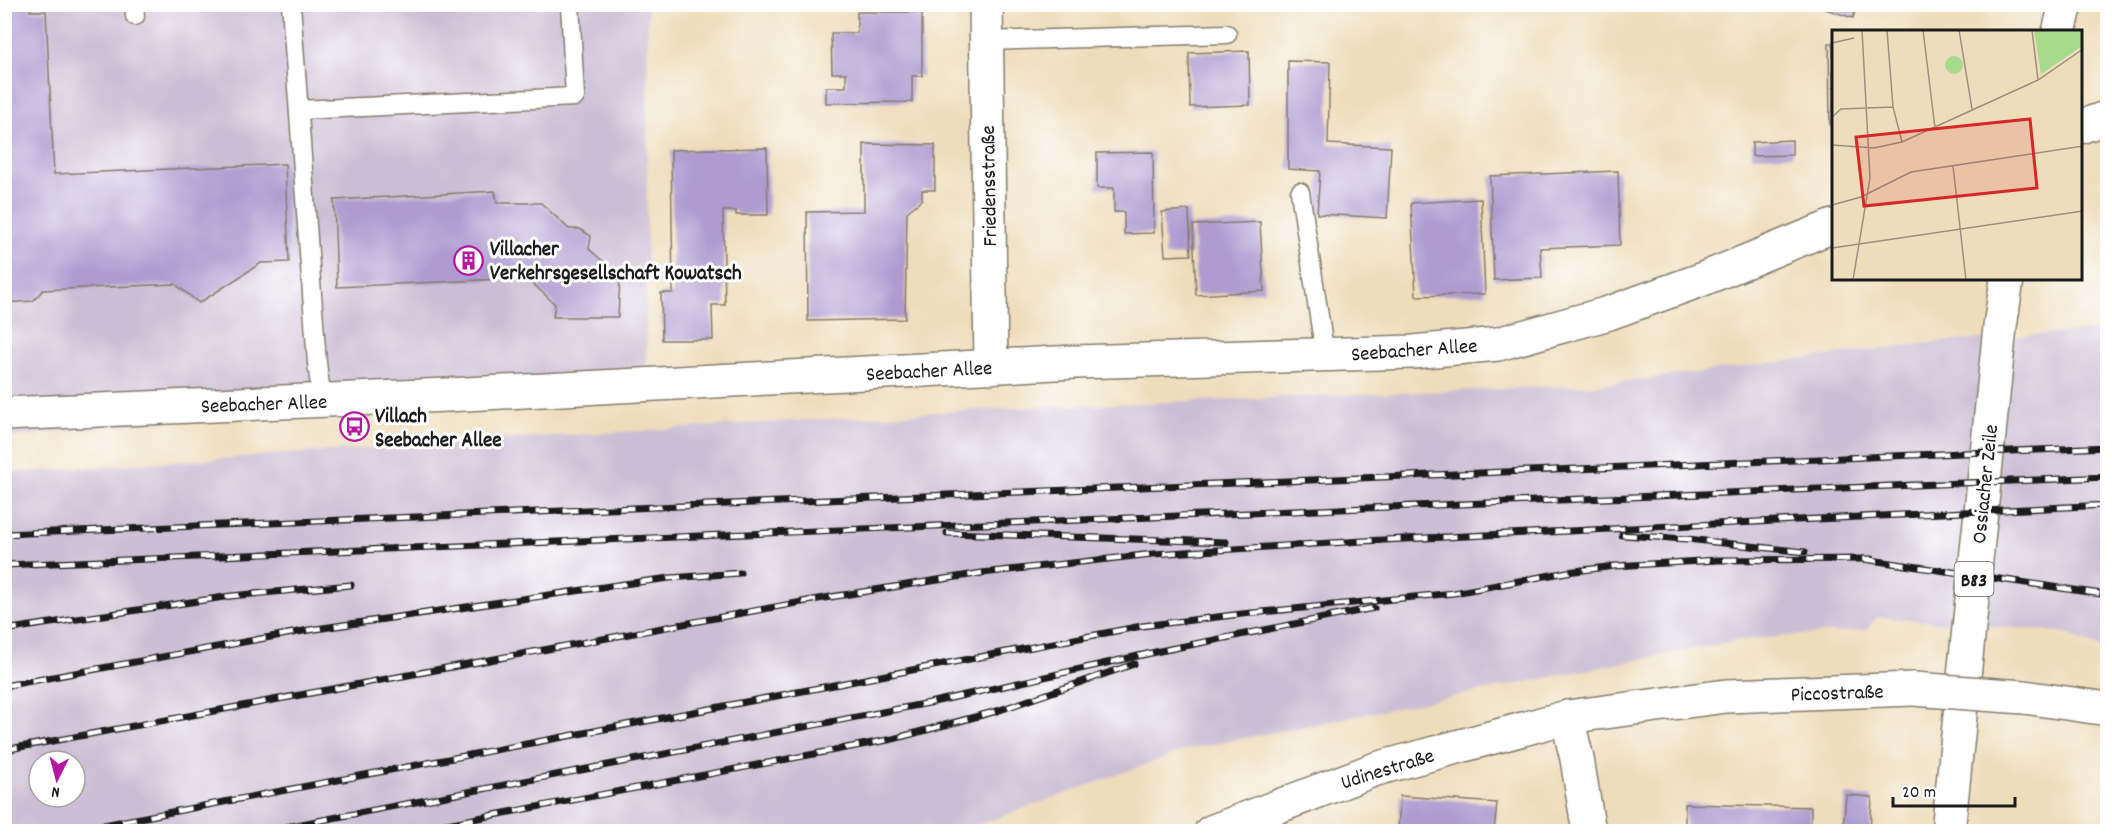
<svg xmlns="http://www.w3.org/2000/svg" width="2112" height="836" viewBox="0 0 2112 836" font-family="Dekko,sans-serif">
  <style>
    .industrial { fill: #ccbed4; fill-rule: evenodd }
    .building { fill: #af9bd0 }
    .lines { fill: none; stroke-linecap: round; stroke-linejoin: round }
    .lane-casing { stroke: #857c6c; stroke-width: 21 }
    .street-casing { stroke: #857c6c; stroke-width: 36 }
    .secondary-casing { stroke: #857c6c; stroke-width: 36 }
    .primary-casing { stroke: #857c6c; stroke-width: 36 }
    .lane { stroke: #fff; stroke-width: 18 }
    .street { stroke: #fff; stroke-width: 33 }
    .secondary { stroke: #fff; stroke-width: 33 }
    .primary { stroke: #fff; stroke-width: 33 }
    .rail-casing { stroke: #1c1c1c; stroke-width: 7 }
    .rail { stroke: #fff; stroke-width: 4.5; stroke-dasharray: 14; stroke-linecap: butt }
    .street-bridge-casing { stroke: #857c6c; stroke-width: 36; stroke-linecap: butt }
    .street-bridge { stroke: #fff; stroke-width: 33 }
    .labels { text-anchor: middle; stroke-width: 6; stroke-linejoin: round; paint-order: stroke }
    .shield { fill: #fff; stroke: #606060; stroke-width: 1.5 }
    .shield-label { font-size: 20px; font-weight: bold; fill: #1c1c1c }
    .street-label { font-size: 21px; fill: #1c1c1c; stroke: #fff }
    .poi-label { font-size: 21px; font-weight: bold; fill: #1c1c1c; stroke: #fff; text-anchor: start }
    .inset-road { fill: none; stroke: #9a907b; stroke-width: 1.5 }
    .view { fill: #d62828; fill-opacity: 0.15; stroke: #d62828; stroke-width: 3 }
    .inset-edge { fill: none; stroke: #1c1c1c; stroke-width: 3 }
  </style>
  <rect width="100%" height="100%" fill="#fff"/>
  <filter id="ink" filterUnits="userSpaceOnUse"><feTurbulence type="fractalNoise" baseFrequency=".0167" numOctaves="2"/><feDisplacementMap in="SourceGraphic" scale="12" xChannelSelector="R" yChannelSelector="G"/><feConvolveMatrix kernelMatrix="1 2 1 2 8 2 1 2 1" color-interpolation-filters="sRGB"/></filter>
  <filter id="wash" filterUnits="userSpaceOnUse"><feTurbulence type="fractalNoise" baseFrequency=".008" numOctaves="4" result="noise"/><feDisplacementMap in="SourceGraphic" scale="24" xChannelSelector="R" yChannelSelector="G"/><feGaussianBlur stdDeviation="1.35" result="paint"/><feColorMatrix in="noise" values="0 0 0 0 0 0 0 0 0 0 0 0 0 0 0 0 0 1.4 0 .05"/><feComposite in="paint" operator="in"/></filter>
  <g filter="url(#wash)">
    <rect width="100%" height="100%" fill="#edb"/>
    <g class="industrial">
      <path d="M4,5H648L646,368L5,438Z"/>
      <path d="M2107,330V650L2061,632L1877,617L1867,630L1738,640L1189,749L961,831L5,832V473L569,435L990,409L1598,385L1937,342ZM39,761H75V797H39Z"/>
    </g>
    <g id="blocks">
      <g class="building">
        <path d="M4,4H30V11H46L54,174L285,164L289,262L261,263L199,303L175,284L43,290L33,301L4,303Z"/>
        <path d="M1810,4H1857L1853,18Z"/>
        <path d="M857,12H922V76H912V102L826,103V87H846V73H832L831,33H857Z"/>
        <path d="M1829,43H1833V126H1830Z"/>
        <path d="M1249,51L1250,105L1190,107L1189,53Z"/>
        <path d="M1288,61L1330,62L1328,144L1391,147L1387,218L1317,214L1320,171L1288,169Z"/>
        <path d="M1792,140V155L1752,156V142Z"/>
        <path d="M864,144L935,145V190H922V200L907,212L905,319L808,321L807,212L864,211Z"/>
        <path d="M767,148L768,215H736V211H723L725,305H712L713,340H662L661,293H673L671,150Z"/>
        <path d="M1153,152L1154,233L1124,234V212H1114V188H1097V153Z"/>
        <path d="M1618,171L1620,245L1540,248L1542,278L1494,280L1490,176Z"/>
        <path d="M495,191L497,203H541L569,229H580L591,236L589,249L620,276L618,317H553L555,304L519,271H499L501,279L337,287L334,200Z"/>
        <path d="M1481,199L1485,294L1416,296L1411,203Z"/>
        <path d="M1189,210L1191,255L1165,256L1162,212Z"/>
        <path d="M1260,222L1264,291L1196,295L1193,225Z"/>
        <path d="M1846,795L1872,797L1870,832L1843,831Z"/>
        <path d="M1400,796L1497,803L1494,832H1398Z"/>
        <path d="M1685,804L1811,807V832H1685Z"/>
      </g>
    </g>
  </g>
  <g filter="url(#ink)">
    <use href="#blocks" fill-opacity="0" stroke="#857c6c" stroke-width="1.5"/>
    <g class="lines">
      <defs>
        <g id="lane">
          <path d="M134,4L135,16"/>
          <path d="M291,4L317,363L322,401"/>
          <path d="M986,41L1227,34"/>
          <path d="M299,110L575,97L570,4"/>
          <path d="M1300,192L1325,355"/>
        </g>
        <g id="street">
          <path d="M986,4L991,367"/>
          <path d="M2024,697L2108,709"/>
          <path d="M1567,717L1577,759L1589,832"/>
          <path d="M1211,832L1376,769L1567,717L1726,696L1913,689"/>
        </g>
        <g id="secondary">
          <path d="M2080,127L2108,117"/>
          <path d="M4,414L447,395L1075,362L1413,352L1498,344L1609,313L1698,281L1833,226"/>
        </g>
        <g id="primary">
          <path d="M2059,32L2066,4"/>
          <path d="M1948,832L2000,327L2007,279"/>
        </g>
      </defs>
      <use href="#lane" class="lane-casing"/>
      <use href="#street" class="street-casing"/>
      <use href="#secondary" class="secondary-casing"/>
      <use href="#primary" class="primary-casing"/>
      <use href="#lane" class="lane"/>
      <use href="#street" class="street"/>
      <use href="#secondary" class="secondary"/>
      <use href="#primary" class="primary"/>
      <defs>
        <g id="rail">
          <path d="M947,533L1226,542"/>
          <path d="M4,534L2108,447"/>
          <path d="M1622,535L1687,539L1805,552"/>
          <path d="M1864,559L2108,595"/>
          <path d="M4,565L2108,477"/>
          <path d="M4,630L231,596L351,585"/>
          <path d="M4,686L309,630L624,584L670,578L740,573"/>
          <path d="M4,750L818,599L982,573L1153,554L1363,541L2108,505"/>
          <path d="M67,832L1142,626L1242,614L1454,593L1567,572L1615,566L1718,560L1871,559"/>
          <path d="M260,832L929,703L1160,651L1374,608"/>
          <path d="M405,832L893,739L997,711L1134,664"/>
        </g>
      </defs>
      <use href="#rail" class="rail-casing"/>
      <use href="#rail" class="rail"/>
      <defs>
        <path id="street-bridge" d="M1913,689L2024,697"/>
      </defs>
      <use href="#street-bridge" class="street-bridge-casing"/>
      <use href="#street-bridge" class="street-bridge"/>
    </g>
  </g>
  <defs>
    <symbol id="building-ring" viewBox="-11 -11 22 22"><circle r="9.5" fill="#fff" stroke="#b5179e" stroke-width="1.5"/><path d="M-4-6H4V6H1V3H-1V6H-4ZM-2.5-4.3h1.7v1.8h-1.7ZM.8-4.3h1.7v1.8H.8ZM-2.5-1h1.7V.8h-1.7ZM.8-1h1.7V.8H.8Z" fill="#b5179e"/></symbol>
    <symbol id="bus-ring" viewBox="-11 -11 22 22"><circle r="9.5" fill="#fff" stroke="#b5179e" stroke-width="1.5"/><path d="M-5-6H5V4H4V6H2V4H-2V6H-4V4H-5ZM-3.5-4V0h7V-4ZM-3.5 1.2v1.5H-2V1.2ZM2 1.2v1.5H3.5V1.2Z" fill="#b5179e"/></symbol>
  </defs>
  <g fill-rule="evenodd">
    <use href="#building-ring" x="452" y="244" width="33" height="33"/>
    <use href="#bus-ring" x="338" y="410" width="33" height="33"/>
  </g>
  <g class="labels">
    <rect class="shield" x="1954.5" y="562" width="39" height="34" rx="4.5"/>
    <g class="shield-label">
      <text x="1974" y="586">B83</text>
    </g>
    <g class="street-label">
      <text transform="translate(988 186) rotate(-91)" y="7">Friedensstraße</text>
      <text transform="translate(1414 349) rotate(-4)" y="7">Seebacher Allee</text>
      <text transform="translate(929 370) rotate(-3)" y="7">Seebacher Allee</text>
      <text transform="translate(264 403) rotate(-2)" y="7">Seebacher Allee</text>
      <text transform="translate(1984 484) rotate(-84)" y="7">Ossiacher Zeile</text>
      <text transform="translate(1837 692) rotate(-2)" y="7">Piccostraße</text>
      <text transform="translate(1387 768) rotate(-17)" y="7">Udinestraße</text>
    </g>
    <g class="poi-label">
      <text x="490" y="255">Villacher<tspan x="490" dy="24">Verkehrsgesellschaft Kowatsch</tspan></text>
      <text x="375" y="422">Villach<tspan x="375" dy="24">Seebacher Allee</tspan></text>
    </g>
  </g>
  <g transform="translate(1832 30)">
    <rect width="250" height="250" fill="#edb"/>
    <path d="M202,0H250V16L209,44ZM113 35a9 9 0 1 1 18 0a9 9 0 1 1-18 0Z" fill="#a7db8b"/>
    <path class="inset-road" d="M55,0L61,77L70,112M91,0L103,98M127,0L140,79M200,0L206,50M0,13L22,8M0,87L9,79L61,77M0,115L42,118L70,112L206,50L251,19M121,136L134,250M0,175L29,167L79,142L251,116M0,218L251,181M21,250L38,148L30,0"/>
    <path class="view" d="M198,89L205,158L32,176L24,107Z"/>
    <rect width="250" height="250" class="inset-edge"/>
  </g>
  <rect width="2112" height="836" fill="none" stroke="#fff" stroke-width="24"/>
  <g transform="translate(57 779) rotate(186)"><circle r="28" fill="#ffffff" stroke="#a4a4a4" stroke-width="1.5"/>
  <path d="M0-4.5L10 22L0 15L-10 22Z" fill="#b5179e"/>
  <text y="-9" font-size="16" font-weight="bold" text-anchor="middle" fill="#1c1c1c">N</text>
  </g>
  <path d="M1893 797v9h122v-9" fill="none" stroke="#1c1c1c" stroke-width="3"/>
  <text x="1902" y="797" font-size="18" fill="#1c1c1c" stroke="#ffffff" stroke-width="4.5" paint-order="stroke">20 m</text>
</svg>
